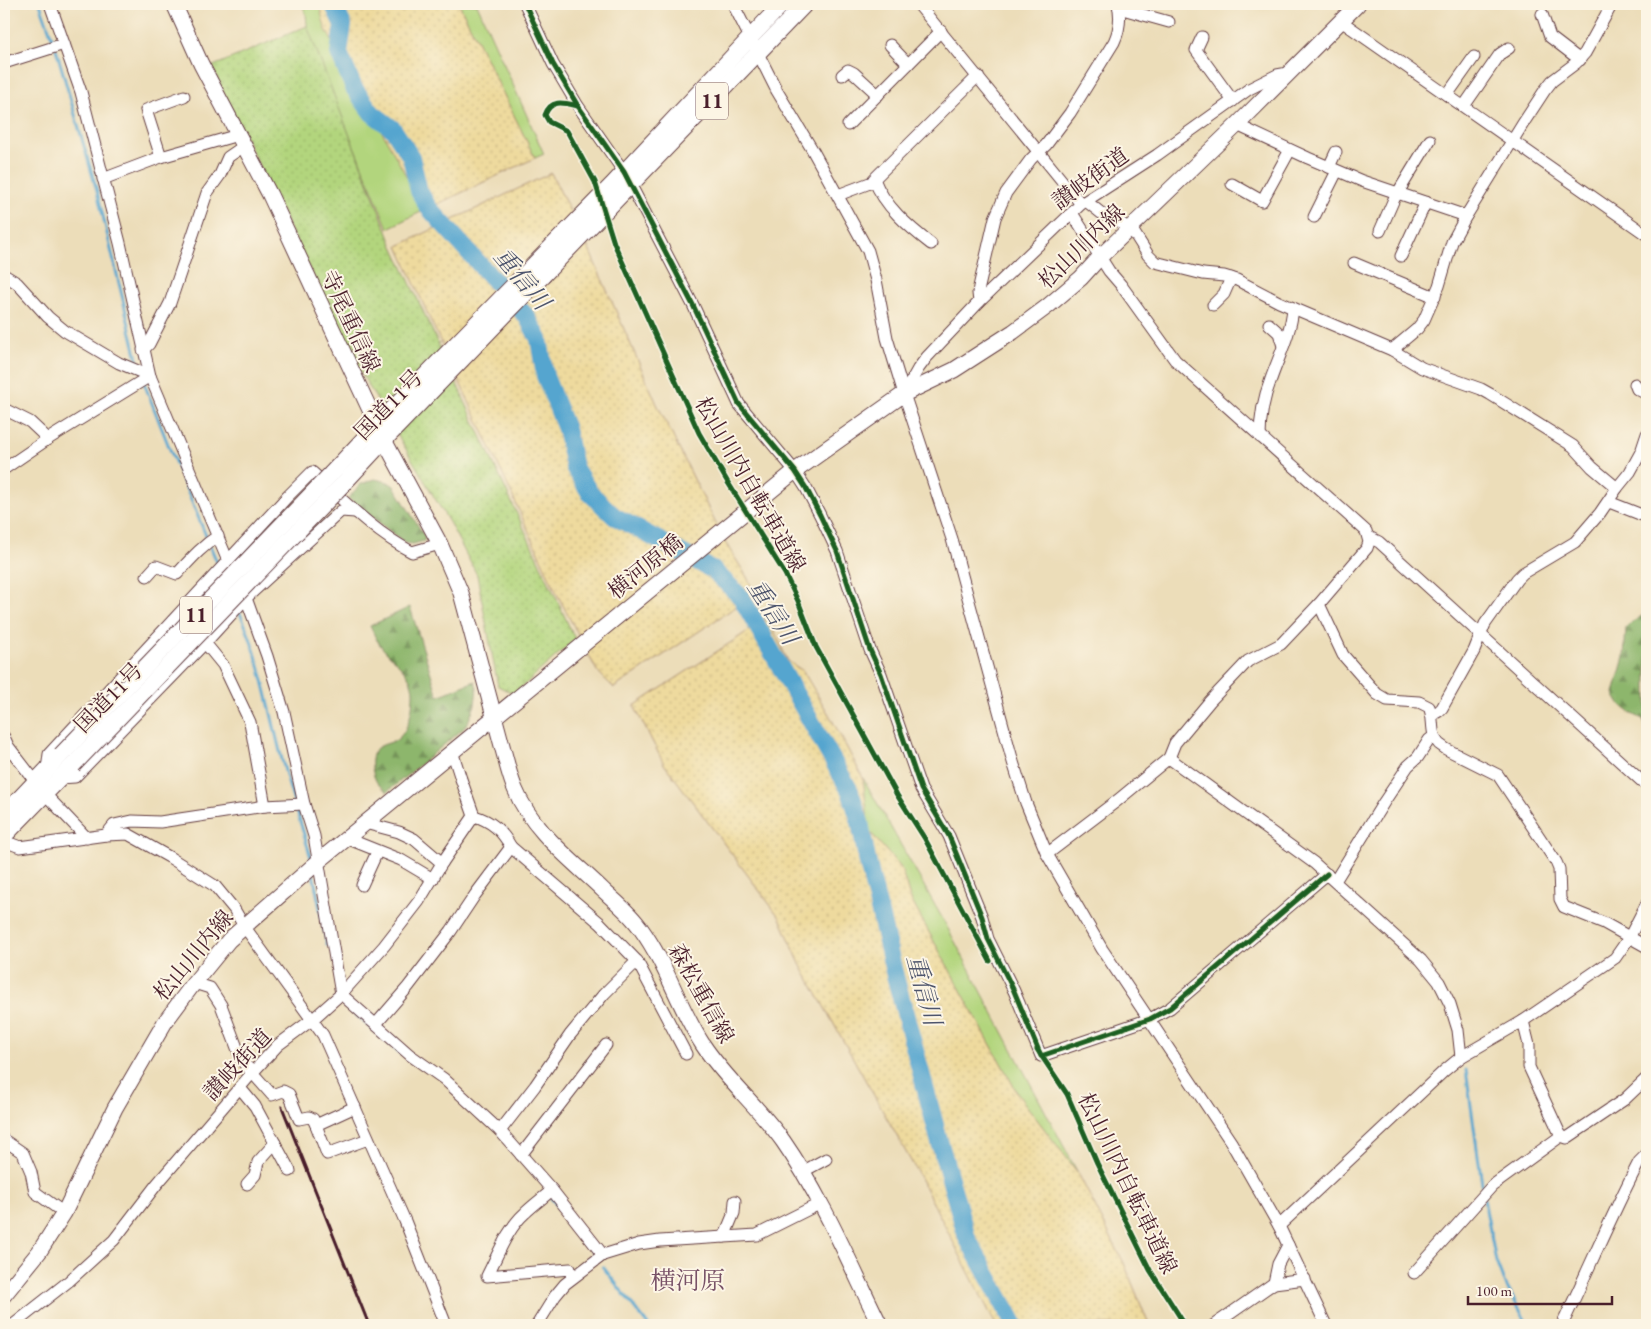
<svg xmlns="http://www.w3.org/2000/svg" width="1651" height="1329" viewBox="0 0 1651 1329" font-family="'EB Garamond','Noto Serif JP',serif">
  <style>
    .green { fill: #b2d57d; stroke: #7e7a54 }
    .forest { fill: url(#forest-firs); stroke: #6c6a4c }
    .sand { fill: url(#sand-dots); stroke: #9c7c64 }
    .park { fill: url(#park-dots); stroke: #7e7a54 }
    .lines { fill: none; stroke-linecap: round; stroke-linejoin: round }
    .stream { stroke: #55a5cf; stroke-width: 3 }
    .river { stroke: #55a5cf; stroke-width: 18 }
    .minor-casing { stroke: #623c40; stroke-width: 13 }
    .major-casing { stroke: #623c40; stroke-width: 17 }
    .highway-casing { stroke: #623c40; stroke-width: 18 }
    .minor { stroke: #fff; stroke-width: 11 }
    .major { stroke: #fff; stroke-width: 15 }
    .highway { stroke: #fff; stroke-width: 16 }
    .rail { stroke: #4a1f2b; stroke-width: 3 }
    .highway-bridge-casing { stroke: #623c40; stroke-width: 18; stroke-linecap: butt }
    .highway-bridge { stroke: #fff; stroke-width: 16 }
    .cycleway-casing { stroke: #fcf5e5; stroke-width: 8 }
    .cycleway { stroke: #1b5e20; stroke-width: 5 }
    .labels { text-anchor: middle; stroke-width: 4; stroke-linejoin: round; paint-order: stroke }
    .shield { fill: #fcf5e5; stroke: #7f5f63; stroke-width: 1 }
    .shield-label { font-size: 21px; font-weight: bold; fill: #4a1f2b }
    .street-label { font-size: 22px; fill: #4a1f2b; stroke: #fcf5e5 }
    .water-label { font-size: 24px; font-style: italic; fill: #4e556d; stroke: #fcf5e5 }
    .quarter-label { font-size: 25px; fill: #785267; stroke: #fcf5e5 }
  </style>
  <defs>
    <pattern id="forest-firs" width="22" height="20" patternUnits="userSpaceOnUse" patternTransform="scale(1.25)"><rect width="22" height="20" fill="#8db66c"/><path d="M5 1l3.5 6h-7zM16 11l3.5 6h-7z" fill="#759359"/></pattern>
    <pattern id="sand-dots" width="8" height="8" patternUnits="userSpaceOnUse" patternTransform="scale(1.25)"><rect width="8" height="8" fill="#eeda9e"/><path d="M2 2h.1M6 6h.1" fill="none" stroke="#cebb88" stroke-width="1.8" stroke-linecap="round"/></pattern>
    <pattern id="park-dots" width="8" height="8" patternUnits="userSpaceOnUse" patternTransform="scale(1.25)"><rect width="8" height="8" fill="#b2d57d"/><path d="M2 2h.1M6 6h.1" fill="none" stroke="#9bb66c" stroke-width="1.8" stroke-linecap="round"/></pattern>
  </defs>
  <rect width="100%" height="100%" fill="#fcf5e5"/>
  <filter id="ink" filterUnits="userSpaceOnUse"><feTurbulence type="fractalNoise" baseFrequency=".02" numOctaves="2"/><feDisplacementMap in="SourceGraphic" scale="10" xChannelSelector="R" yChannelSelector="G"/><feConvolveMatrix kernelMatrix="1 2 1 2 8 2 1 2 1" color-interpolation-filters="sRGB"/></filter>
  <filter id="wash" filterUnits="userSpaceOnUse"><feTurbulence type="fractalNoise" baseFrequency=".0096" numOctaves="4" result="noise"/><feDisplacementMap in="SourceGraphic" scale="20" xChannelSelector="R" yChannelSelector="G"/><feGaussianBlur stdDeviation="1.12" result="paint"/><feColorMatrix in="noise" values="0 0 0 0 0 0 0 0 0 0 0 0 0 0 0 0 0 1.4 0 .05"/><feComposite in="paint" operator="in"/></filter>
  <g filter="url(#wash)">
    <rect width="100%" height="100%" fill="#ecddb9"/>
    <g class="green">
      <path d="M302,4H319L326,28L425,210L388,228L308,36L306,14Z"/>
      <path d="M459,4H477L544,154L535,158Z"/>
      <path d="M863,778L945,923L1078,1173L1019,1096L910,898L901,868L869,831Z"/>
    </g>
    <g class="forest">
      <path d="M375,479L388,482L394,486L425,537L424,541L413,544L405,543L348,498L361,484Z"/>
      <path d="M410,607L438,696L475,681L477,688L475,705L468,722L463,729L387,792C385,789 381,787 378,784C372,776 368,757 377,748C382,744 392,743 398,739C410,728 413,707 413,692C412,671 392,661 381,646C376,640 373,632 370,626Z"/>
      <path d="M1643,615L1647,620V731L1643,719C1631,714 1618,706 1614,693L1624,657L1626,627Z"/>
    </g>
    <g class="sand">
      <path d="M319,4H459L535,158L425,210L325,28Z"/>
      <path d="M551,173L587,245L657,404L725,542L747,577L755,594L614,688L597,671L557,594L492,451L429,317L398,246Z"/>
      <path d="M768,618L788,661L803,671L831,718L863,778L869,831L901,868L910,898L1019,1096L1078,1173L1124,1263L1149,1325H996L916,1170L800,964L780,918L664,764L634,706Z"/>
    </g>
    <path class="park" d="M307,26L392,244L575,639L514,694L498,686L477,575L450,524L357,366L211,67Z"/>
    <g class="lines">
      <g class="stream">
        <path d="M40,4L54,43"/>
        <path d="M56,49L97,191L139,367"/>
        <path d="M144,383L171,452L219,567"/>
        <path d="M239,611C267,671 273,739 294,802"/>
        <path d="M296,808L312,861"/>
        <path d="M313,873L327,945"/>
        <path d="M354,1013L400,1053"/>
        <path d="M1466,1070L1483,1191"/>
        <path d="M549,1195L596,1255"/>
        <path d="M1484,1199L1496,1262L1503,1280L1528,1325"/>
        <path d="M603,1267L648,1325"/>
      </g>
      <path class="river" d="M333,4L343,25L339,53L354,88L372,113L393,129L411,157L419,191L428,207L527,317L539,339L545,376L566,429L574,467L590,493L614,516L713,570L741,597L850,791L860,822L867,859L894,972L941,1147L967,1238L1015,1325"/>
    </g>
  </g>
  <g filter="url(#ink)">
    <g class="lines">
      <defs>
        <g id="minor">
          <path d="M50,4L81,92L120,243L150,376L228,561L246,598L267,656L284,712L304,804L314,836L341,994L410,1055L444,1079L500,1131L552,1190L603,1255"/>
          <path d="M525,4L553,64L578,106L624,172L693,305L739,404L795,471L806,488L820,515L837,551L870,650L881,674L921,789L949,836L982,917L988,939L1014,991L1041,1056L1150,1019L1170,1008L1327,874"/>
          <path d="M733,4L777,91L813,151L868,251L876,280L887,338L904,394L952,539L1013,762L1026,803L1047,854L1102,949L1231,1142L1279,1226L1326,1325"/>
          <path d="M918,4L1081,204"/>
          <path d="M1119,8L1169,22"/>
          <path d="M1542,14L1550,37L1580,60"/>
          <path d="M1341,21L1647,235"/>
          <path d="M1202,37L1196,50L1233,101"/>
          <path d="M890,45L908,64"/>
          <path d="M4,63L64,44"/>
          <path d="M842,75L848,70L854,73L878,95"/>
          <path d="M1447,95L1474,57"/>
          <path d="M1464,106L1500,54L1509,48"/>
          <path d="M848,125L941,31"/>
          <path d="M1237,125L1308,158L1362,181L1466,216"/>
          <path d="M161,157L146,110L184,96"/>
          <path d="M1329,167L1336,152"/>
          <path d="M103,179L161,157L238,135"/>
          <path d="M1232,184L1262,201L1290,150"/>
          <path d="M838,195L875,181"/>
          <path d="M1086,201L1101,213L1119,221L1129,230"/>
          <path d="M1314,217L1337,171"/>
          <path d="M1131,228L1148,255L1155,262L1203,274L1224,276L1237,280L1279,302L1392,350L1422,368L1481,389L1490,394L1573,446L1592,467L1617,488"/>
          <path d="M1380,231L1394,199L1430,140"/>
          <path d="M931,244C909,227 884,206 874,179L978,76"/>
          <path d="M1401,256L1426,202"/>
          <path d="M1354,263L1435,297"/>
          <path d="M4,275L17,283L48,317L65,331L119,363L150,376"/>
          <path d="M979,302L978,293L979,287L995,218L1006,193L1031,159L1046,145L1070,113L1114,42C1120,29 1121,17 1118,4"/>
          <path d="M1213,305L1224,294L1231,278"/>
          <path d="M1269,324L1279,333L1283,346"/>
          <path d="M143,350L149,344L170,303L207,193L220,175L228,157L244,146"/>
          <path d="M1392,350L1417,329L1424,320L1439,286L1452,242L1466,216L1524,122L1545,90L1552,81L1576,63L1585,53L1612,4"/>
          <path d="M1635,384L1637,389L1647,394"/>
          <path d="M904,394L918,369L927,357L979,302L1081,204L1157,155L1249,89L1277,75L1288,73"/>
          <path d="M4,409L30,422L48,439"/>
          <path d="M1260,437C1260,417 1264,397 1271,379C1279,356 1291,333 1293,308"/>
          <path d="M4,469L48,439L150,376"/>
          <path d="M1609,502L1647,517"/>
          <path d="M1369,537L1379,542L1647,786"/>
          <path d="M147,576L156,566L177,574C190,560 202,546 218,536"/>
          <path d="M1319,604L1343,655L1377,694L1387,700L1419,702L1429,707C1435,719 1429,733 1439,744L1446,749L1498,775L1556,862L1559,869L1560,899L1564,907L1604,923L1647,947"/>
          <path d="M201,638L223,665L250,722L265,806"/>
          <path d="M1432,715L1439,711L1442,708L1474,651L1485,624L1517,579L1523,573L1575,542L1600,513L1617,488L1630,472L1641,452L1647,434"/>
          <path d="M4,737L8,746L45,794L87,838"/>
          <path d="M452,751L461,779L474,816"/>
          <path d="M1169,758L1314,863L1421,960L1439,982L1450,1004L1458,1030L1461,1057"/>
          <path d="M47,770L49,754L288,496L312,472C344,501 374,532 412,552L440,544"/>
          <path d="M60,778L75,777L205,643L246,598L341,511L355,512"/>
          <path d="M474,816C492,821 502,831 511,847L600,923L637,961L686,1054"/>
          <path d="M365,823L399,832L414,839L442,863"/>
          <path d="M106,835L114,825L132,821L160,822L265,806L304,804"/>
          <path d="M346,838L401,860L433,879"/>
          <path d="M4,841L20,847L106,835L128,834L169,857L215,886L234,909L244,926L323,1035L405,1221L446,1325"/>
          <path d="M1047,854L1118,800L1169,758L1175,743L1210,701L1248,661L1281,644L1319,604L1367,548L1369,542L1366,531L1175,360L1121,285L1109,271L1072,213"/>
          <path d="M1335,881L1384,802L1408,766L1418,757L1429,740L1433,737"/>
          <path d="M362,885L377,852"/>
          <path d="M194,983L210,988L221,1005L242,1061L272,1095L283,1091L289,1094L299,1119L309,1117L313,1119L316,1125"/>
          <path d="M1523,1021L1529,1045V1067L1561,1136"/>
          <path d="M376,1024L408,987L451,931L475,895L511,847"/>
          <path d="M240,1088L255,1106L290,1171"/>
          <path d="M355,1107L316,1125L327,1154L368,1139"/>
          <path d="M500,1131L535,1086L570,1035L604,994L637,961"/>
          <path d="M4,1140L23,1153L31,1172L35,1192L64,1213"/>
          <path d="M521,1155L606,1045"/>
          <path d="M802,1172L826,1159"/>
          <path d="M247,1184L255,1175L258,1162L275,1143"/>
          <path d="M552,1190C543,1198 533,1205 525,1213C507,1229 498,1255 487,1276L570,1269L572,1277"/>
          <path d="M1279,1226L1444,1071L1461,1057L1523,1021L1615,958L1629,938L1647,903"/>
          <path d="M724,1237L734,1213L735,1201"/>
          <path d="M1414,1273L1492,1186L1561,1136L1567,1138L1625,1099L1647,1078"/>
          <path d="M1274,1283L1305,1279"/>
          <path d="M13,1325L69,1281L114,1240L157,1184L253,1072L278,1045L313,1019L341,994L384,946L419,901L442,863L474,816"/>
          <path d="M537,1325L555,1296L565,1284L603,1255L639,1244L660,1241L757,1235L819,1204"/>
          <path d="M1214,1325L1274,1283L1278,1264L1288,1245"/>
          <path d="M1562,1325C1588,1271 1611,1216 1639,1162L1647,1154"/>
        </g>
        <g id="major">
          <path d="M174,4L201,64L270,195L384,440L440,544L461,593L508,768C510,775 512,782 515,789C532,831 572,860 604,891C617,903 631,914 641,929C667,965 679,1008 703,1045C726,1080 759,1107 783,1141C822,1197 850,1264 880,1325"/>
          <path d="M4,1295L39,1252L64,1213L115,1108L165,1022L194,983L229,940L319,861L795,471L904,394L954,370L1013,332L1048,306L1081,278L1100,257L1237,125L1358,4"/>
        </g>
        <g id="highway">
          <path d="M331,474L377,425L613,184L782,4"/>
          <path d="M342,485L384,440L805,4"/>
          <path d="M4,815L61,755"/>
          <path d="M4,836L73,765"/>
        </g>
      </defs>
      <use href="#minor" class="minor-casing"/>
      <use href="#major" class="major-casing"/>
      <use href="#highway" class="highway-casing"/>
      <use href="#minor" class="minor"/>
      <use href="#major" class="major"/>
      <use href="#highway" class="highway"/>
      <path class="rail" d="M282,1107L369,1325"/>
      <defs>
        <g id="highway-bridge">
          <path d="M61,755L331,474"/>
          <path d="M73,765L342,485"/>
        </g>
      </defs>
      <use href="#highway-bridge" class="highway-bridge-casing"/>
      <use href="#highway-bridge" class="highway-bridge"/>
      <defs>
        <g id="cycleway">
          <path d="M525,4L553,64L578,106L624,172L693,305L739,404L795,471L806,488L820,515L837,551L870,650L881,674L921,789L949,836L982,917L988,939L1014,991L1041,1056L1150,1019L1170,1008L1327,874"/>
          <path d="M578,106C565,103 551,98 545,115L549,122L567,131L595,182L614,243L699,433L727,481L785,574L798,601L816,647L897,795L925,839L990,961"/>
          <path d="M1037,1049L1067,1094L1097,1163L1150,1270L1185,1325"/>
        </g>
      </defs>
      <use href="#cycleway" class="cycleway-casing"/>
      <use href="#cycleway" class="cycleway"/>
    </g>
  </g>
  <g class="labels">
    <g class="shield">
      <rect x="696" y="82.5" width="32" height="37" rx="4"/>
      <rect x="180" y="596.5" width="32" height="37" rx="4"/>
    </g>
    <g class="shield-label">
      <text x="712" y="108">11</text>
      <text x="196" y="622">11</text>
    </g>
    <g class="street-label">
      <text transform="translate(1090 178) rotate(-36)" y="8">讃岐街道</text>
      <text transform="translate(1081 246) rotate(-44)" y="8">松山川内線</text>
      <text transform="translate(351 321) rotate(65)" y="8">寺尾重信線</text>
      <text transform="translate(388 404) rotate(-46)" y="8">国道11号</text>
      <text transform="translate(751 484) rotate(60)" y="8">松山川内自転車道線</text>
      <text transform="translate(645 566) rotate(-39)" y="8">横河原橋</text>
      <text transform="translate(108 697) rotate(-46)" y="8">国道11号</text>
      <text transform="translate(193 955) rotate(-50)" y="8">松山川内線</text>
      <text transform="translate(702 993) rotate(61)" y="8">森松重信線</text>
      <text transform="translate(237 1064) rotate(-47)" y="8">讃岐街道</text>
      <text transform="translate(1128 1183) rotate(64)" y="8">松山川内自転車道線</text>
    </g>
    <g class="water-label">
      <text transform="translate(522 279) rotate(50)" y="8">重信川</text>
      <text transform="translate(773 612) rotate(57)" y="8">重信川</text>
      <text transform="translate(924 990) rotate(75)" y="8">重信川</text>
    </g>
    <g class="quarter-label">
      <text x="688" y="1289">横河原</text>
    </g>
  </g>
  <rect width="1651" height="1329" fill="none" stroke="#fcf5e5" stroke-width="20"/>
  <path d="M1468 1296v8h144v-8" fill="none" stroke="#4a1f2b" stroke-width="2.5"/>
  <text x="1476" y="1296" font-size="15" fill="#4a1f2b" stroke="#fcf5e5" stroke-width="4" paint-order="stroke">100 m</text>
</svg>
